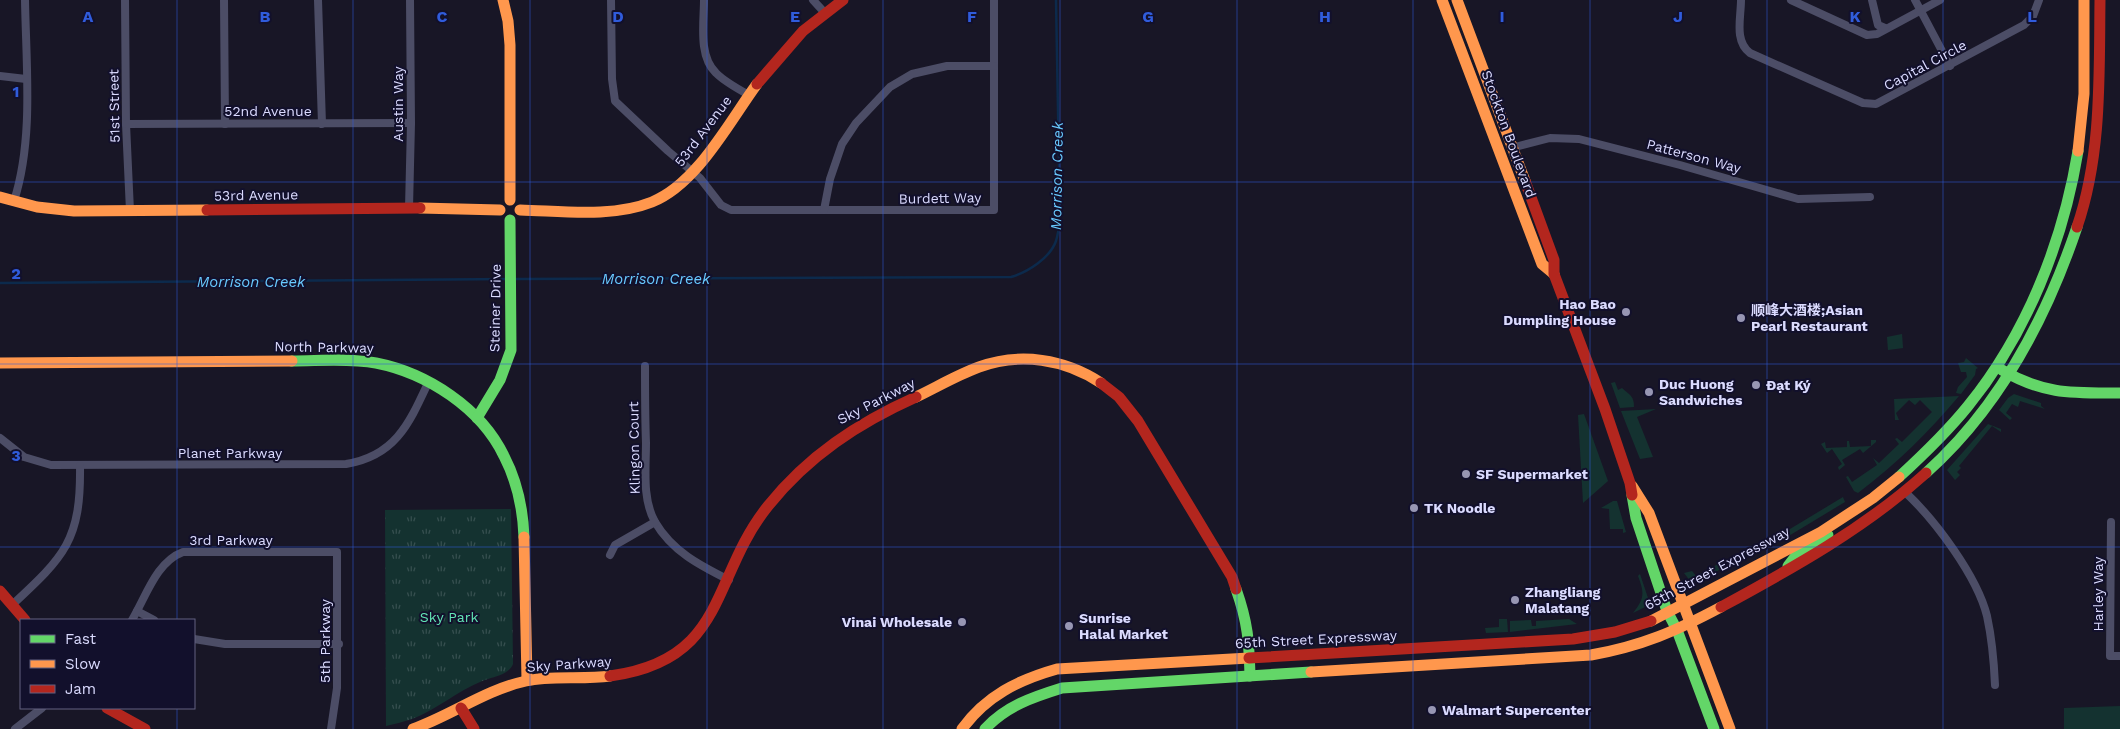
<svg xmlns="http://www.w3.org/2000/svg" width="2120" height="729" viewBox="0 0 2120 729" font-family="'Work Sans','Noto Sans SC',sans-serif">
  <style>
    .green { fill: #143230 }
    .park { fill: url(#park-tufts) }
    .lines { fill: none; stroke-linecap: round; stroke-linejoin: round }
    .stream { stroke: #0c2a4c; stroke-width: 2.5 }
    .street { stroke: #4c4d66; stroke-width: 8 }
    .fast { stroke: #63d668; stroke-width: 11 }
    .slow { stroke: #ff974d; stroke-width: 11 }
    .jam { stroke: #b3261e; stroke-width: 11 }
    .grid { fill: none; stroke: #305cdc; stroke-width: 1; stroke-opacity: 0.55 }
    .poi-dot { fill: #9796b3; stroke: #12102c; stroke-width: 2 }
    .labels { text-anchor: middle; stroke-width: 4; stroke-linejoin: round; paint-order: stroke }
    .street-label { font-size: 14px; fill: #dbdbff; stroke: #12102c }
    .poi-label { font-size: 14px; font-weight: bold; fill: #dbdbff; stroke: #12102c; text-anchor: start }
    .park-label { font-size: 14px; fill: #62e4b5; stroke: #12102c }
    .water-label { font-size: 15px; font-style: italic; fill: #69caff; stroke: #12102c }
    .grid-label { font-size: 16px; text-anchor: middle; font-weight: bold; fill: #305cdc; stroke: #12102c; stroke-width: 4; stroke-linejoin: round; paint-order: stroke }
  </style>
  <defs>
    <pattern id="park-tufts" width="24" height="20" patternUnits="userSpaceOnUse" patternTransform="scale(1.25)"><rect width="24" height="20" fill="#143230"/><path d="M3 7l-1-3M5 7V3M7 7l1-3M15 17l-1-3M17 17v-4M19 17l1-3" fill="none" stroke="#364f4f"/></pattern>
  </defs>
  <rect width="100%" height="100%" fill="#181626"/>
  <g class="green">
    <path d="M1966,358L1978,368L1976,369L1975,375L1961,394L1956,393L1958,387L1967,377L1966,372H1961L1958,363L1964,362Z"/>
    <path d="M1615,382L1618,390L1622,388C1630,395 1634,396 1634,407L1620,408L1611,383Z"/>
    <path d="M2014,394L2041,403V406L2045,409L2020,401L2018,407L2012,404L2006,413L2012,418L2010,420L1999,410L2008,398Z"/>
    <path d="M1959,396C1928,433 1897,463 1858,493L1854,491L1846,477L1848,476L1852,482L1877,465L1873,458L1879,463L1899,444L1895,439L1897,438L1902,442L1932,412L1920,400L1915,405L1909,400L1896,413L1899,420H1895L1894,399Z"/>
    <path d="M1656,409L1637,417L1653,457L1640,459L1621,411Z"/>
    <path d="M1584,414L1608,481L1583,503L1578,415Z"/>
    <path d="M1988,424L2001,429V432L1992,426L1959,466L1961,468L1957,472L1960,475L1955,480L1947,470Z"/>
    <path d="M1871,440H1876V442L1863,453L1860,449L1842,460L1845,465L1839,470L1838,467L1842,464L1832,449L1827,453L1821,444L1825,442L1826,448L1847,447V441H1849L1850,447L1871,446Z"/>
    <path d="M1843,497L1845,502L1787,537L1785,532Z"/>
    <path d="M1613,501H1617L1626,532L1623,533V529H1610L1609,509L1601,508Z"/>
    <path d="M1782,532L1785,538L1736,561L1734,555L1756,548Z"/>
    <path d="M1720,563L1723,568L1697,582H1691L1684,573L1692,571L1696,576Z"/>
    <path d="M1640,574L1649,601L1645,607L1633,613C1644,599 1645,594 1638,576Z"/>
    <path d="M1499,619H1507L1508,632L1486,633L1485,628L1499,627Z"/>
    <path d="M1569,619L1577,624L1510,632V621L1531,620L1532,626H1536V621Z"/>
    <path d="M2120,706V729H2064V708Z"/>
  </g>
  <g class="park">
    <path d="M1902,334L1903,348L1888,350L1887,337Z"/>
    <path d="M511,509L513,664C509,674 497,676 488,679C460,688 439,709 412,719C403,722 394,724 386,726L385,510Z"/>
  </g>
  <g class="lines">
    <g class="stream">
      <path d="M516,279L1011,277C1028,272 1050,258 1056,241C1058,234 1059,227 1060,221L1056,0"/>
      <path d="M0,283L508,279"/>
    </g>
    <g class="street">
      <path d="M125,0L126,124L130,211"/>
      <path d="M224,0L225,124"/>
      <path d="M318,0L322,124"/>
      <path d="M611,0L612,79L615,101L668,151L700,178L721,205L731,210H994V0"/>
      <path d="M704,0C704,22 698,56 716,73C725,82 738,89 749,95"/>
      <path d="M813,0L824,12"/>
      <path d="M1741,0C1741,18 1734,41 1750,53L1863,103L1876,104L2024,25L2033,16L2039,0"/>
      <path d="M1791,0L1867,35L1877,34L1940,0"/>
      <path d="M1872,0L1878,25L1885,28"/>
      <path d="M1915,0L1950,66"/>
      <path d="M0,76L26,79"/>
      <path d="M126,124L411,123"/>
      <path d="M1511,148L1550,138L1579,139L1680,165L1798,199L1870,197"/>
      <path d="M14,201C34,139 26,65 25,0"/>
      <path d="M409,208L411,123L410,0"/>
      <path d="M824,210L830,179L842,144L856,123L890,87L912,74L947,66H994"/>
      <path d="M645,366C645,392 645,417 646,443C646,468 642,499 655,522C672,551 699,565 729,580"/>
      <path d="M0,438L24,457L51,465L346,464C395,456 409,424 428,383"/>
      <path d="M1905,492C1935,520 1977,576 1987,616C1992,639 1994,662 1995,685"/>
      <path d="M2111,522L2110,656H2120"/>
      <path d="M610,555L615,545L655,522"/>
      <path d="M12,605C65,556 81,540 80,466"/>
      <path d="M137,611L154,620"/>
      <path d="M132,620C146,597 156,562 183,552H337V688L331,729"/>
      <path d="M194,639L225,644H339"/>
      <path d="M15,729L42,708"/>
    </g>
    <g class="fast">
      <path d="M292,361C319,361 349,358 376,363C427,373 481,408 504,456C517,481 523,510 524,537"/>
      <path d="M2002,370C2044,395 2073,393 2120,393"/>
      <path d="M477,418L500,380L511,350L510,220"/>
      <path d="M1926,473C1999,408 2046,319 2077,227"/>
      <path d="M1899,477C1923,455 1947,432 1968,406C2027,333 2063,242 2078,151"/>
      <path d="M1632,495L1636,518L1667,611L1677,630L1714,729"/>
      <path d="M1788,566L1798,553L1828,535"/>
      <path d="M1236,589C1248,623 1249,641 1250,676"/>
      <path d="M985,729C1006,706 1033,697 1062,688L1311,672"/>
    </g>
    <g class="slow">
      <path d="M503,0L508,21L510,45V200"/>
      <path d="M1442,0L1542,264L1554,274"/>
      <path d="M1457,0L1525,181"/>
      <path d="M2078,151L2084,94V0"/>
      <path d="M0,197L37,207L74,211L207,210"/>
      <path d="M420,208L500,210"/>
      <path d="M520,210C562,211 612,218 652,202C697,184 729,122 757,84"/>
      <path d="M0,363L292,361"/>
      <path d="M916,397C937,387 957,375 979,367C1020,352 1065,359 1101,383"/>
      <path d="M1632,486L1649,513L1730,729"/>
      <path d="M524,537L527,680"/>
      <path d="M1651,621L1821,532L1873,498L1899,477"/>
      <path d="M1311,672L1591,655C1642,646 1676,631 1721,607"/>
      <path d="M413,729C452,715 485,690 526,681C551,675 583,680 610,676"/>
      <path d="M962,729C986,696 1018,680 1057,669L1249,658"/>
    </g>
    <g class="jam">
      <path d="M757,84L803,31L843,0"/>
      <path d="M1525,181L1554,260V274L1605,409L1630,483L1632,495"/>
      <path d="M207,210L420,208"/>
      <path d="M2077,227C2102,154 2099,76 2100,0"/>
      <path d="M1101,383L1119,397L1138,421L1232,577L1236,589"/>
      <path d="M0,591L25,620"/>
      <path d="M1721,607C1793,568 1865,528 1926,473"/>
      <path d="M1249,658L1573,639L1615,632L1651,621"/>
      <path d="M610,676C728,660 710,578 768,506C808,456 858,423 916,397"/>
      <path d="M107,708L145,729"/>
      <path d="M461,708L474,729"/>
    </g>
  </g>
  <path class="grid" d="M177,0V620M353,0V729M530,0V729M707,0V729M883,0V729M1060,0V729M1237,0V729M1413,0V729M1590,0V729M1767,0V729M1943,0V729M0,182H2120M0,364H2120M0,547H2120M177,708V729"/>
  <g class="poi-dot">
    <circle cx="1626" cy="312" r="5"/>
    <circle cx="1741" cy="318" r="5"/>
    <circle cx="1756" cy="385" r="5"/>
    <circle cx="1649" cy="392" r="5"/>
    <circle cx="1466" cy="474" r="5"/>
    <circle cx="1414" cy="508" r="5"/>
    <circle cx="1515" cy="600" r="5"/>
    <circle cx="962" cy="622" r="5"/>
    <circle cx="1069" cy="626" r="5"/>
    <circle cx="1432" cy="710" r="5"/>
  </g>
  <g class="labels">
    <g class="street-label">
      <text transform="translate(1925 65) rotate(-28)" y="5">Capital Circle</text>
      <text transform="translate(398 104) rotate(-90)" y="5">Austin Way</text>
      <text transform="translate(114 106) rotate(-91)" y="5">51st Street</text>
      <text x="268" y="116">52nd Avenue</text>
      <text transform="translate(703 131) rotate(-53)" y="5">53rd Avenue</text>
      <text transform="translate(1509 134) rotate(70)" y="5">Stockton Boulevard</text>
      <text transform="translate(1694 156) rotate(15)" y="5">Patterson Way</text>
      <text transform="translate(256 195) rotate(-1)" y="5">53rd Avenue</text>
      <text transform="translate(940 198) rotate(-1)" y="5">Burdett Way</text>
      <text transform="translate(495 308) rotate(-89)" y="5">Steiner Drive</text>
      <text transform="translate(324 347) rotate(1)" y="5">North Parkway</text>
      <text transform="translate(876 401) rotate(-27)" y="5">Sky Parkway</text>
      <text transform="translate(634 448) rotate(-91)" y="5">Klingon Court</text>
      <text x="230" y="458">Planet Parkway</text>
      <text x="231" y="545">3rd Parkway</text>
      <text transform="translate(1717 568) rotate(-28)" y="5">65th Street Expressway</text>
      <text transform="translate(2098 594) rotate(-90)" y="5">Harley Way</text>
      <text transform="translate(1316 639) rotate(-3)" y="5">65th Street Expressway</text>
      <text transform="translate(325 641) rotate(-90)" y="5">5th Parkway</text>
      <text transform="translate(569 664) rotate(-4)" y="5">Sky Parkway</text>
    </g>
    <g class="poi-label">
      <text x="1616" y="309" text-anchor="end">Hao Bao<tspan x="1616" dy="16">Dumpling House</tspan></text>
      <text x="1751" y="315">顺峰大酒楼;Asian<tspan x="1751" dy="16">Pearl Restaurant</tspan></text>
      <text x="1659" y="389">Duc Huong<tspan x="1659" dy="16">Sandwiches</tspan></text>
      <text x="1766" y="390">Đạt Ký</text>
      <text x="1476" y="479">SF Supermarket</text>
      <text x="1424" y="513">TK Noodle</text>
      <text x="1525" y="597">Zhangliang<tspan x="1525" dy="16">Malatang</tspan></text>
      <text x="1079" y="623">Sunrise<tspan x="1079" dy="16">Halal Market</tspan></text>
      <text x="952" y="627" text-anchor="end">Vinai Wholesale</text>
      <text x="1442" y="715">Walmart Supercenter</text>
    </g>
    <g class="park-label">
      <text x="449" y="622">Sky Park</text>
    </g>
    <g class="water-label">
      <text transform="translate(1057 176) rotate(-89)" y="5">Morrison Creek</text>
      <text x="656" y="284">Morrison Creek</text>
      <text x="251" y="287">Morrison Creek</text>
    </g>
  </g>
  <g class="grid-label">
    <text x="88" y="22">A</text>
    <text x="265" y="22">B</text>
    <text x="442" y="22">C</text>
    <text x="618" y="22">D</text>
    <text x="795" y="22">E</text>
    <text x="972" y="22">F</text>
    <text x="1148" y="22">G</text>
    <text x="1325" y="22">H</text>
    <text x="1502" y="22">I</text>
    <text x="1678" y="22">J</text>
    <text x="1855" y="22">K</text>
    <text x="2032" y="22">L</text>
    <text x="16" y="97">1</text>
    <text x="16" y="279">2</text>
    <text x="16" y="461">3</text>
  </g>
  <rect x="20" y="619" width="175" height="90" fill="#12102c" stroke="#626180"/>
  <rect x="30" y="635" width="25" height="8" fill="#63d668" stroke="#626180"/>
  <text x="65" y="644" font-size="15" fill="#dbdbff">Fast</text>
  <rect x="30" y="660" width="25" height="8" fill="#ff974d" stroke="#626180"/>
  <text x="65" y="669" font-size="15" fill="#dbdbff">Slow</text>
  <rect x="30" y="685" width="25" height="8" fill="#b3261e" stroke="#626180"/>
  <text x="65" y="694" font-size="15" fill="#dbdbff">Jam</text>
</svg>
